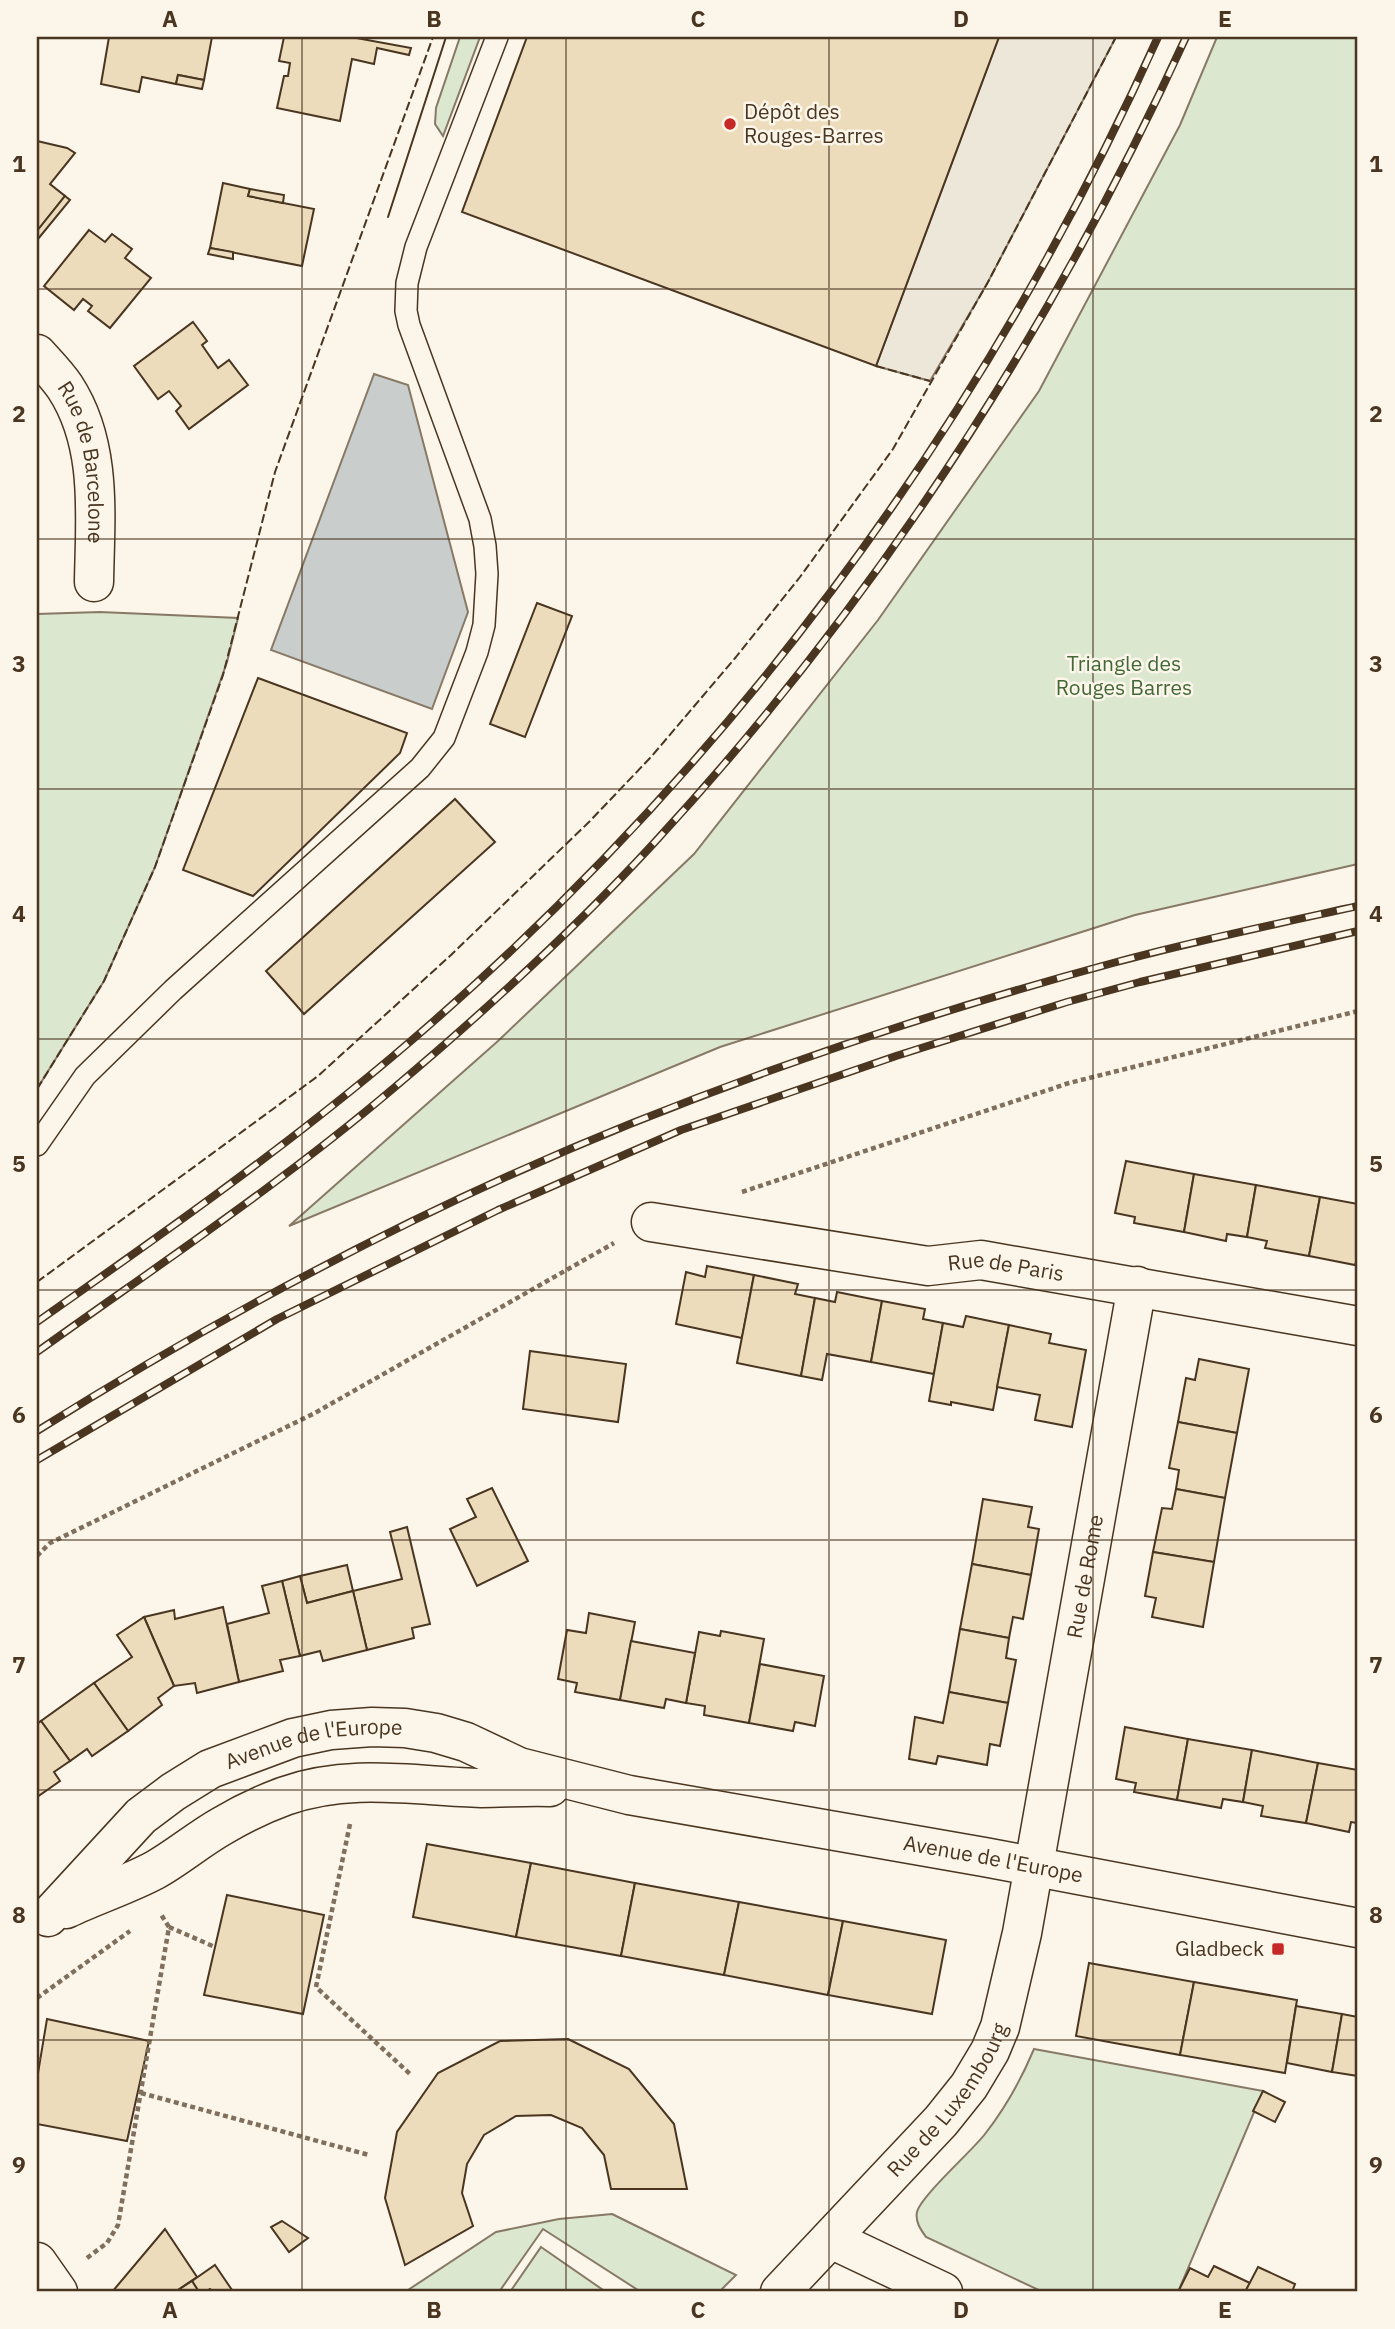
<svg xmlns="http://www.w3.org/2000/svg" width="1395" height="2329" viewBox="0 0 1395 2329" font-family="'IBM Plex Sans',sans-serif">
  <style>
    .green { fill: #dce7d0; stroke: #887966; stroke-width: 2 }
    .parking { fill: #ede7d9; stroke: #887966; stroke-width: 2 }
    .water { fill: #c9cecd; stroke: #887966; stroke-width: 2 }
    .building { fill: #ecdcbc; stroke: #4a3520; stroke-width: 2 }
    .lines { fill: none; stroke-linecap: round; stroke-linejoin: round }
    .service-casing { stroke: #4a3520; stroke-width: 24 }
    .minor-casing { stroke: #4a3520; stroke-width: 41 }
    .tertiary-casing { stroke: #4a3520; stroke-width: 41 }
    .path { stroke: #7f6f5c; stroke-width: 4.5; stroke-dasharray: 5 3.5; stroke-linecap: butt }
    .service { stroke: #fbf6e9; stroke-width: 21 }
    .minor { stroke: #fbf6e9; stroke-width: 38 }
    .tertiary { stroke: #fbf6e9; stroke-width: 38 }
    .tram { stroke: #4a3520; stroke-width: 2 }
    .rail-casing { stroke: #4a3520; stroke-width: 8 }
    .rail { stroke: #fbf6e9; stroke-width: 5; stroke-dasharray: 16; stroke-linecap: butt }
    .fence { stroke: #4a3520; stroke-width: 2; stroke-dasharray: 9 3.5; stroke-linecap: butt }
    .grid { fill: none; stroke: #4a3520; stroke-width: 2; stroke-opacity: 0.55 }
    .poi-dot { fill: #c62828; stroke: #fbf6e9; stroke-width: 2.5 }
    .labels { text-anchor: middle; stroke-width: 5; stroke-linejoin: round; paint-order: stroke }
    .poi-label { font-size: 21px; fill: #4a3520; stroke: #fbf6e9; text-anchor: start }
    .street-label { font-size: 21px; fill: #4a3520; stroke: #fbf6e9 }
    .park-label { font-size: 21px; fill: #436837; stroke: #fbf6e9 }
    .neatline { fill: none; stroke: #4a3520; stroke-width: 2.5 }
    .grid-label { font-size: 23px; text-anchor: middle; font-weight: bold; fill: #4a3520 }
  </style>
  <rect width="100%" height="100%" fill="#fbf6e9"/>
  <g class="green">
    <path d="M460,37H480L443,136L435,124L436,108Z"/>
    <path d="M1217,37H1358V864L1135,915L720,1047L289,1226L498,1041L694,854L878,620L1039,391L1180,125Z"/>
    <path d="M100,612L238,618L227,662L155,867L104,981L37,1089V614Z"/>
    <path d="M1034,2049L1263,2091L1178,2292H1043L926,2237C921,2230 915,2222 917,2212C921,2196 972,2151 985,2134C1006,2107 1021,2080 1034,2049Z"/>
    <path d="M612,2214L736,2275L719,2292H641L543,2229L499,2292H405L496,2232L559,2219Z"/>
    <path d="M541,2247L606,2292H510Z"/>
  </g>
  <path class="parking" d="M999,37H1116L988,282L930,381L876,366Z"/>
  <path class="water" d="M374,374L408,385L468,612L432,709L271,650Z"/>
  <g class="building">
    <path d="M109,37H212L204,80L178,75L176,84L142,77L139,92L101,84Z"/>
    <path d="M284,37H351L411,48L409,55L377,48L374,64L352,59L340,121L277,108L284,76H288L290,63L279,61Z"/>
    <path d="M527,37H999L876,366L462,212Z"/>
    <path d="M178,75L204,80L202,89L176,84Z"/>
    <path d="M37,141L67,148L75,153L50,184L65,196L37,231Z"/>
    <path d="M223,183L250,189L248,196L314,209L302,266L210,248Z"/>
    <path d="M250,189L284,195L283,203L248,196Z"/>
    <path d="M65,196L70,200L38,239L37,231Z"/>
    <path d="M89,230L105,242L112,234L132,249L125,258L151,278L110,328L88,311L92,306L83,299L74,310L44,286Z"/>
    <path d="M210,248L233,252V259L208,254Z"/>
    <path d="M193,322L207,341L202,345L218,368L229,360L248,385L189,429L176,411L181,406L169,391L158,399L134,366Z"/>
    <path d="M537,603L572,616L525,737L490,724Z"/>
    <path d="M258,678L407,733L400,753L253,896L183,870Z"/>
    <path d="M455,799L495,842L304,1014L266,971Z"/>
    <path d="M1126,1161L1194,1174L1184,1232L1134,1223L1135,1217L1115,1213Z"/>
    <path d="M1194,1174L1256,1185L1247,1237L1227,1234L1226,1241L1184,1232Z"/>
    <path d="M1256,1185L1320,1197L1309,1256L1265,1248L1267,1241L1247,1237Z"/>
    <path d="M1320,1197L1358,1204V1258L1355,1265L1309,1256Z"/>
    <path d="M707,1266L754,1275L742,1338L676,1324L686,1272L705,1277Z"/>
    <path d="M754,1275L798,1284L795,1294L815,1298L801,1376L737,1363Z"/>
    <path d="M837,1292L882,1301L871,1362L827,1354L822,1380L801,1376L815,1298L835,1302Z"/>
    <path d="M882,1301L925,1309L923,1319L943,1323L934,1374L871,1362Z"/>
    <path d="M966,1316L1009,1325L993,1410L951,1402V1405L929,1401L943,1323L963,1327Z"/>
    <path d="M1009,1325L1051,1334L1049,1343L1086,1350L1072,1427L1035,1420L1040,1395L997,1387Z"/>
    <path d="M530,1351L626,1364L618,1422L523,1409Z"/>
    <path d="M1199,1359L1249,1369L1237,1433L1178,1422L1186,1378L1195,1380Z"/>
    <path d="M1178,1422L1237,1433L1225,1498L1176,1489L1179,1470L1169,1468Z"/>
    <path d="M492,1488L528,1561L477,1586L450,1529L476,1517L467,1499Z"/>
    <path d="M1176,1489L1225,1498L1214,1562L1153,1552L1162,1508L1172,1509Z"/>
    <path d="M983,1499L1032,1507L1028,1527L1039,1529L1031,1575L972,1564Z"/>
    <path d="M407,1527L430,1624L412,1628L414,1638L367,1650L353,1591L402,1579L390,1532Z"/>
    <path d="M1153,1552L1214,1562L1203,1627L1152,1617L1156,1598L1145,1596Z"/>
    <path d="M972,1564L1031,1575L1023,1619L1013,1617L1009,1638L960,1629Z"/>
    <path d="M347,1565L353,1591L307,1603L300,1576Z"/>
    <path d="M300,1576L307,1603L353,1591L367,1650L323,1661L320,1651L300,1656L282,1581Z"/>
    <path d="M282,1581L300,1656L280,1660L283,1671L239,1682L227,1624L269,1613L262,1586Z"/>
    <path d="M223,1607L239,1682L197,1693L195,1683L174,1686L144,1617L174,1610L175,1619Z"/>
    <path d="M589,1613L635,1622L620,1700L575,1692L577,1683L558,1679L567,1630L586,1633Z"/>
    <path d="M144,1617L174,1686L158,1698L162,1705L128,1731L94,1683L132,1657L117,1635Z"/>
    <path d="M960,1629L1009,1638L1006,1658L1016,1660L1008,1703L949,1692Z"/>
    <path d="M721,1631L764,1639L749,1723L704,1715L705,1706L686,1703L699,1632L720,1636Z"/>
    <path d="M631,1641L695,1653L686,1703L666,1699L664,1708L620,1700Z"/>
    <path d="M760,1664L824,1676L815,1726L795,1722L793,1731L749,1723Z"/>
    <path d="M94,1683L128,1731L92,1756L87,1749L70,1761L41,1721Z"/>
    <path d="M949,1692L1008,1703L1000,1746L990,1744L987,1765L938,1756L936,1764L909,1759L915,1717L943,1723Z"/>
    <path d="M41,1721L70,1761L54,1772L60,1781L37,1797V1724Z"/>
    <path d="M1125,1727L1188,1739L1177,1800L1134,1792L1136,1783L1116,1779Z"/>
    <path d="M1188,1739L1252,1750L1243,1802L1223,1799L1221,1808L1177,1800Z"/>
    <path d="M1252,1750L1318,1763L1306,1823L1261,1816L1263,1806L1243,1802Z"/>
    <path d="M1318,1763L1358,1770V1823L1351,1822L1349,1832L1306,1823Z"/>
    <path d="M427,1844L531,1863L516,1937L413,1917Z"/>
    <path d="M531,1863L635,1883L621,1956L516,1937Z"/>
    <path d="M635,1883L739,1902L724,1975L621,1956Z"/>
    <path d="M227,1895L324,1915L303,2014L204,1995Z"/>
    <path d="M739,1902L843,1921L828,1995L724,1975Z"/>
    <path d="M843,1921L946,1940L932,2014L828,1995Z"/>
    <path d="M1089,1963L1194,1982L1180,2055L1076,2036Z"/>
    <path d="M1194,1982L1297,2000L1285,2073L1180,2055Z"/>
    <path d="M1296,2006L1342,2014L1332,2072L1287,2063Z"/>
    <path d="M1342,2014L1358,2017V2076L1332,2072Z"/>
    <path d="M47,2019L149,2041L127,2141L37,2124V2079Z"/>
    <path d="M568,2039L629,2069L674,2124L687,2189H611L604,2155L582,2128L551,2115L516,2116L484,2135L467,2164L462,2193L473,2226L405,2265L385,2198L397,2132L438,2073L500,2041Z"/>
    <path d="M1263,2091L1285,2102L1275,2122L1253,2111Z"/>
    <path d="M282,2221L308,2238L289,2252L271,2227Z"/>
    <path d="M165,2229L197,2277L175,2292H112Z"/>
    <path d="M215,2265L232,2290L229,2292H213L210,2289L205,2292H199L192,2281Z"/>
    <path d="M1214,2266L1250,2283L1245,2292H1178L1190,2268L1208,2277Z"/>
    <path d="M1258,2267L1295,2284L1292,2292H1245Z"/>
    <path d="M192,2281L199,2292H175Z"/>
  </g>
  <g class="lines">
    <defs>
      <path id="service" d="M37,1145L85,1076L173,990L420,768L444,738L477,652L484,625L487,574L485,546L480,519L409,325L406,311L407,283L416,247L497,37"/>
      <g id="minor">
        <path id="s1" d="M37,354C47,365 57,375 65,387C103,445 95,517 94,582"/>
        <path id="s2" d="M651,1222L928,1266L981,1260L1358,1326"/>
        <path d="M831,2239L943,2292"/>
        <path id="s3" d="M780,2292L941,2121L969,2086L990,2051L1000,2027L1022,1933L1137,1286"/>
      </g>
      <g id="tertiary">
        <path d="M66,1909C95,1895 127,1885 155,1870C178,1857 199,1839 222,1826C242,1814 263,1804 285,1796C350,1773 414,1786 481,1788C504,1788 527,1786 550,1787"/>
        <path id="s4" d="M48,1917L141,1816L173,1792L210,1769L293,1738L331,1730L372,1727L405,1728L436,1733L466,1742L519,1767L629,1795L984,1857L1358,1928"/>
        <path d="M37,2262L58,2292"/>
      </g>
    </defs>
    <use href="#service" class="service-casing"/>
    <use href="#minor" class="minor-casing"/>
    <use href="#tertiary" class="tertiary-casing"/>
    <g class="path">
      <path d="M742,1192L1069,1083L1358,1011"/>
      <path d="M37,1556L50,1543L313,1414L614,1243"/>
      <path d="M350,1824L316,1987L410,2074"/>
      <path d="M169,1927L215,1947"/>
      <path d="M37,1998L130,1931"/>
      <path d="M37,2059L40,2060"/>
      <path d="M141,2093L369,2155"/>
      <path d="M87,2258L107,2243L118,2225L169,1927L160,1913"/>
    </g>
    <use href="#service" class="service"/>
    <use href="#minor" class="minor"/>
    <use href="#tertiary" class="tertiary"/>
    <path class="tram" d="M388,217L446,37"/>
    <defs>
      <g id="rail">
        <path d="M37,1322C158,1237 279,1152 392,1057C721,780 982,428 1158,37"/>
        <path d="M37,1352C157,1266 282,1183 395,1087C485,1011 574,930 654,843C874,604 1051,332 1186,37"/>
        <path d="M37,1431C225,1313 424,1207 630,1124C787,1061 950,1007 1113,963C1194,941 1276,924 1358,906"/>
        <path d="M37,1460L277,1319L498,1210L681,1130L896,1056L1067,1002L1140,982L1358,931"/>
      </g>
    </defs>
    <use href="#rail" class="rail-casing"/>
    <use href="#rail" class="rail"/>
    <g class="fence">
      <path d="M876,366L930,381"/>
      <path d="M37,1089L104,981L155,867L223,675L275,472L433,37"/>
      <path d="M37,1282L318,1076L451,955L589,822L651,757L736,657L800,577L893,449L988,282L1116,37"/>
    </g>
  </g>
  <path class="grid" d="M302,37V2292M566,37V2292M829,37V2292M1093,37V2292M37,289H1358M37,539H1358M37,789H1358M37,1039H1358M37,1290H1358M37,1540H1358M37,1790H1358M37,2040H1358"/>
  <g class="poi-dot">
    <circle cx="730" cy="124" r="7"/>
    <rect x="1271" y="1942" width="14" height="14" rx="3.5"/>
  </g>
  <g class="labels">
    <g class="poi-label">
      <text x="744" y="119">Dépôt des<tspan x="744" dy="24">Rouges-Barres</tspan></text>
      <text x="1264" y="1956" text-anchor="end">Gladbeck</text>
    </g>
    <g class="street-label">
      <text dy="7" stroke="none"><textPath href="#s1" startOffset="122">Rue de Barcelone</textPath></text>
      <text dy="7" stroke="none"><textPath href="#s2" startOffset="359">Rue de Paris</textPath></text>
      <text dy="7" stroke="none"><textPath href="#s3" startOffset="805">Rue de Rome</textPath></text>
      <text dy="7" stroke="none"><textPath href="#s4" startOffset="329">Avenue de l'Europe</textPath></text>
      <text dy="7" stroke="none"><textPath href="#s4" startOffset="1027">Avenue de l'Europe</textPath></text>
      <text dy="7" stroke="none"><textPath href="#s3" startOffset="256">Rue de Luxembourg</textPath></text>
    </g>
    <g class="park-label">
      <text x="1124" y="671">Triangle des<tspan x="1124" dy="24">Rouges Barres</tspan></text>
    </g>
  </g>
  <rect width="1395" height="2329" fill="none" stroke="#fbf6e9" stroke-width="77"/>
  <rect x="38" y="38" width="1318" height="2252" class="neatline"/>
  <g class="grid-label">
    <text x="170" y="27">A</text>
    <text x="434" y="27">B</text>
    <text x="698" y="27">C</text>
    <text x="961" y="27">D</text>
    <text x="1225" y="27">E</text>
    <text x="19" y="172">1</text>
    <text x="1376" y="172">1</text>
    <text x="19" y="422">2</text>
    <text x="1376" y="422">2</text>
    <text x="19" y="672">3</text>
    <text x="1376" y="672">3</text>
    <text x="19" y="922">4</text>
    <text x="1376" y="922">4</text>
    <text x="19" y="1172">5</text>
    <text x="1376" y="1172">5</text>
    <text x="19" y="1423">6</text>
    <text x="1376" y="1423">6</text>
    <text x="19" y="1673">7</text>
    <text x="1376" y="1673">7</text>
    <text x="19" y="1923">8</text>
    <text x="1376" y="1923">8</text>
    <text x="19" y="2173">9</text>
    <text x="1376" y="2173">9</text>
    <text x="170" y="2318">A</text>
    <text x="434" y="2318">B</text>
    <text x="698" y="2318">C</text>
    <text x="961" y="2318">D</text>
    <text x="1225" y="2318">E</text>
  </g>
</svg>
